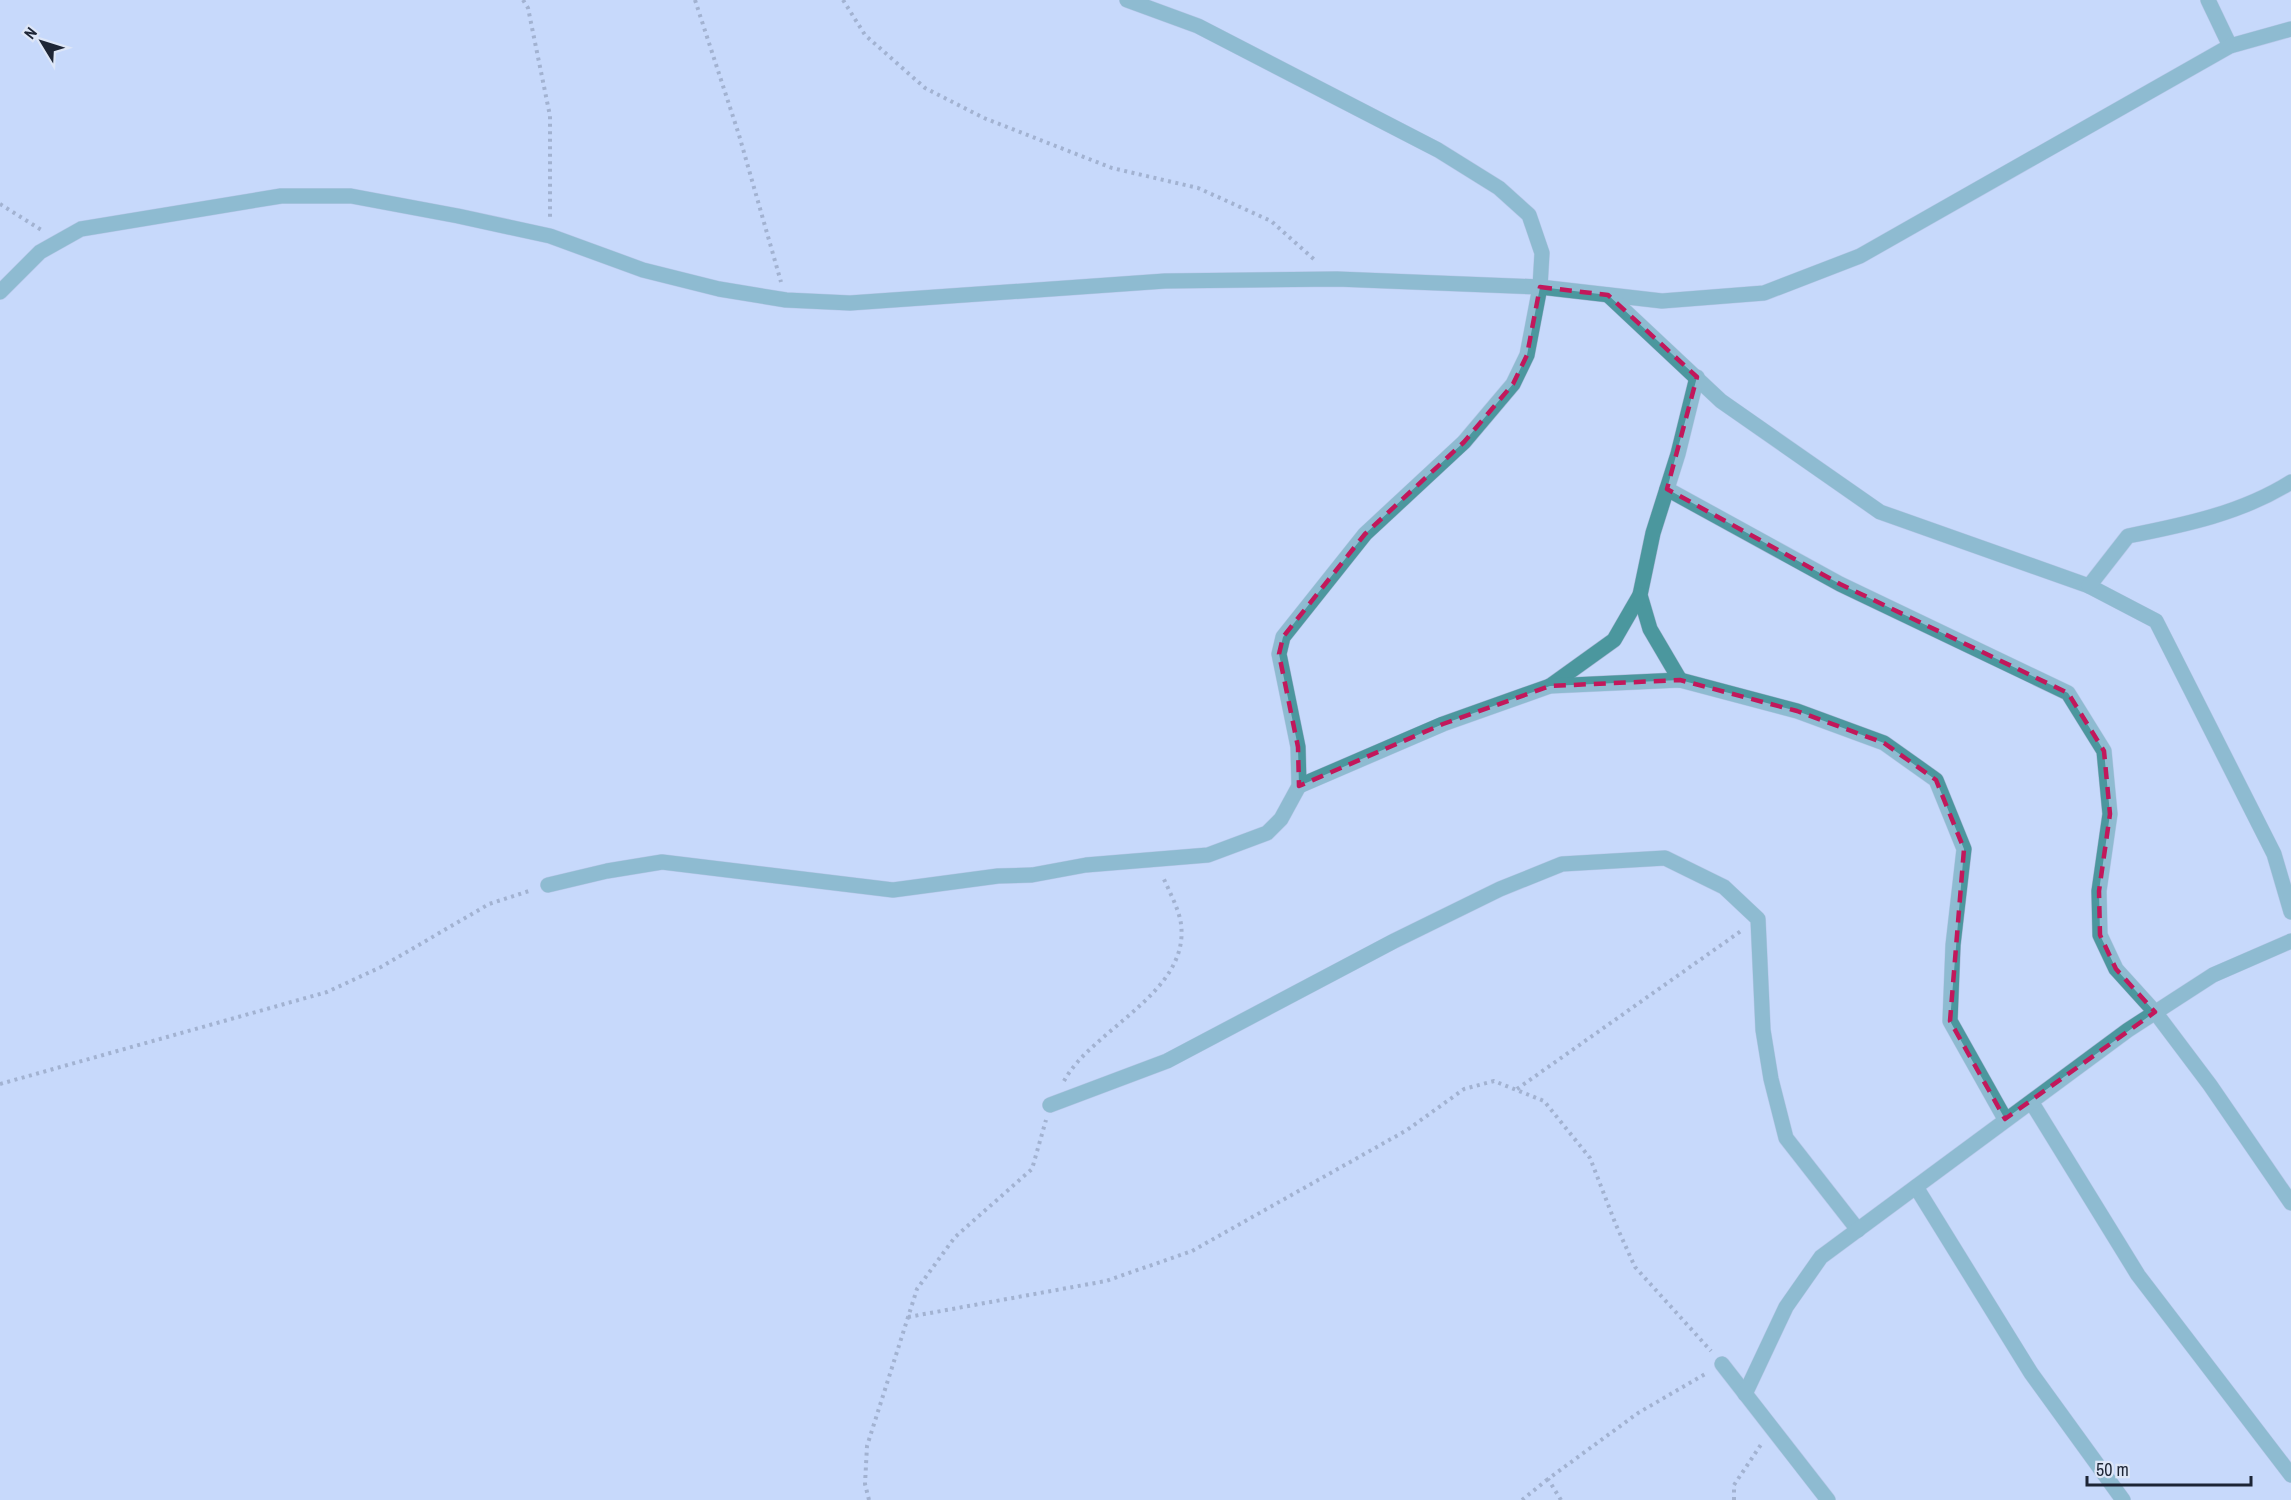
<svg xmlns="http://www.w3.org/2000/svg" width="2291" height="1500" viewBox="0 0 2291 1500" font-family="'Archivo Narrow',sans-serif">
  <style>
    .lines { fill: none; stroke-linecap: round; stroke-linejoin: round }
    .minor-casing { stroke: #a5b5d3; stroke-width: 16 }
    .path { stroke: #76849d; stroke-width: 4; stroke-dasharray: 3 4.5; stroke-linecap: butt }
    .minor { stroke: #4b979e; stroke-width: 15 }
    .marked { fill: none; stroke: #c2185b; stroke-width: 4.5; stroke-dasharray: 12 8; stroke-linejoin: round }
  </style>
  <rect width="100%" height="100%" fill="#c7d9fb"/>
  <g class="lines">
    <defs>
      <g id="minor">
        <path d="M2208,0L2230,46"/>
        <path d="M0,292L40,252L81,229L281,196H351L458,216L550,236L643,270L719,289L786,300L850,303L1165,281L1337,279L1540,287L1662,301L1764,293L1860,256L2230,46L2291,29"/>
        <path d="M1608,295L1721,401L1880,512L2089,586L2156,621L2274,854L2291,912"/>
        <path d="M1667,489L1840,584L2068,693L2104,751L2110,814L2099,891L2100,935L2116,969L2155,1012L2210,1085L2291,1203"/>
        <path d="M2089,586L2128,536C2184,525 2242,513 2291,482"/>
        <path d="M1680,680L1650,629L1640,595L1653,533L1678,454L1697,377"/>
        <path d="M1550,686L1614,640L1640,595"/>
        <path d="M1299,786L1443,724L1550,686L1680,680L1797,711L1884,743L1936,780L1964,849L1953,945L1950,1021L2005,1119"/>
        <path d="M548,885L607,871L662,862L893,890L998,876L1032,875L1086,865L1208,855L1267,833L1281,819L1299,786L1298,747L1279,654L1283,637L1365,534L1464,442L1513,384L1527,355L1540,287L1542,253L1529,215L1499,188L1438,150L1198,26L1127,0"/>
        <path d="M2032,1103L2138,1275L2291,1475"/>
        <path d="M1050,1105L1167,1061L1394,941L1500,889L1562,864L1665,858L1724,887L1758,919L1763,1030L1771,1079L1786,1138L1858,1230"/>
        <path d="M1916,1187L2031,1373L2123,1500"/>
        <path d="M1722,1364L1828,1500"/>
        <path d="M1745,1394L1786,1307L1821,1257L2128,1030L2213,975L2291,941"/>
      </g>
    </defs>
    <use href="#minor" class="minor-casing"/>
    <g class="path">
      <path d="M523,0L528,8L550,116V218"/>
      <path d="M695,0L739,135L781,282"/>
      <path d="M843,0L865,35L925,88L984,118L1112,168L1198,188L1271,221L1316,261"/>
      <path d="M0,204L43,231"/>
      <path d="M1064,1081C1092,1029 1190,993 1181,924C1179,909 1169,891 1163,877"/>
      <path d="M0,1084L327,992L381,967L489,904L532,890"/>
      <path d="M1517,1089L1741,931"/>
      <path d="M908,1317L1106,1281L1192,1251L1407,1130L1464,1089L1494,1081L1544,1101L1590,1158L1616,1225L1635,1267L1711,1351"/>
      <path d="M869,1500L865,1484L867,1446L917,1289L955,1237L1032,1169L1046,1120"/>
      <path d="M1522,1500L1548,1479"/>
      <path d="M1561,1500L1548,1479L1638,1413L1707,1373"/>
      <path d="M1734,1500V1485L1762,1443"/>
    </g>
    <use href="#minor" class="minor"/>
  </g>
  <path d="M0 0H2291V1500H0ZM1540,287L1608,295L1697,377L1667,489L1840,584L2068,693L2104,751L2110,814L2099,891L2100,935L2116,969L2155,1012L2005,1119L1950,1021L1964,849L1936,780L1884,743L1797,711L1680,680L1550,686L1443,724L1299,786L1298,747L1279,654L1283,637L1365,534L1464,442L1513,384L1527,355Z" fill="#c7d9fb" fill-opacity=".55" fill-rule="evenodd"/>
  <path class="marked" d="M1540,287L1608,295L1697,377L1667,489L1840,584L2068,693L2104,751L2110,814L2099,891L2100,935L2116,969L2155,1012L2005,1119L1950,1021L1964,849L1936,780L1884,743L1797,711L1680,680L1550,686L1443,724L1299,786L1298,747L1279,654L1283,637L1365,534L1464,442L1513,384L1527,355Z"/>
  <g transform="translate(42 42) rotate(308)" stroke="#dde6f7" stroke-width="4.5" paint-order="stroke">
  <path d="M0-4.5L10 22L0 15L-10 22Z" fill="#1d2535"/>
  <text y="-9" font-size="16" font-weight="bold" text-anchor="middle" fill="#1d2535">N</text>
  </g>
  <path d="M2087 1476v9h164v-9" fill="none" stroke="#1d2535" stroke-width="3"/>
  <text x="2096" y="1476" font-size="18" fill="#1d2535" stroke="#dde6f7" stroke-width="4.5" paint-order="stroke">50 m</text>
</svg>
